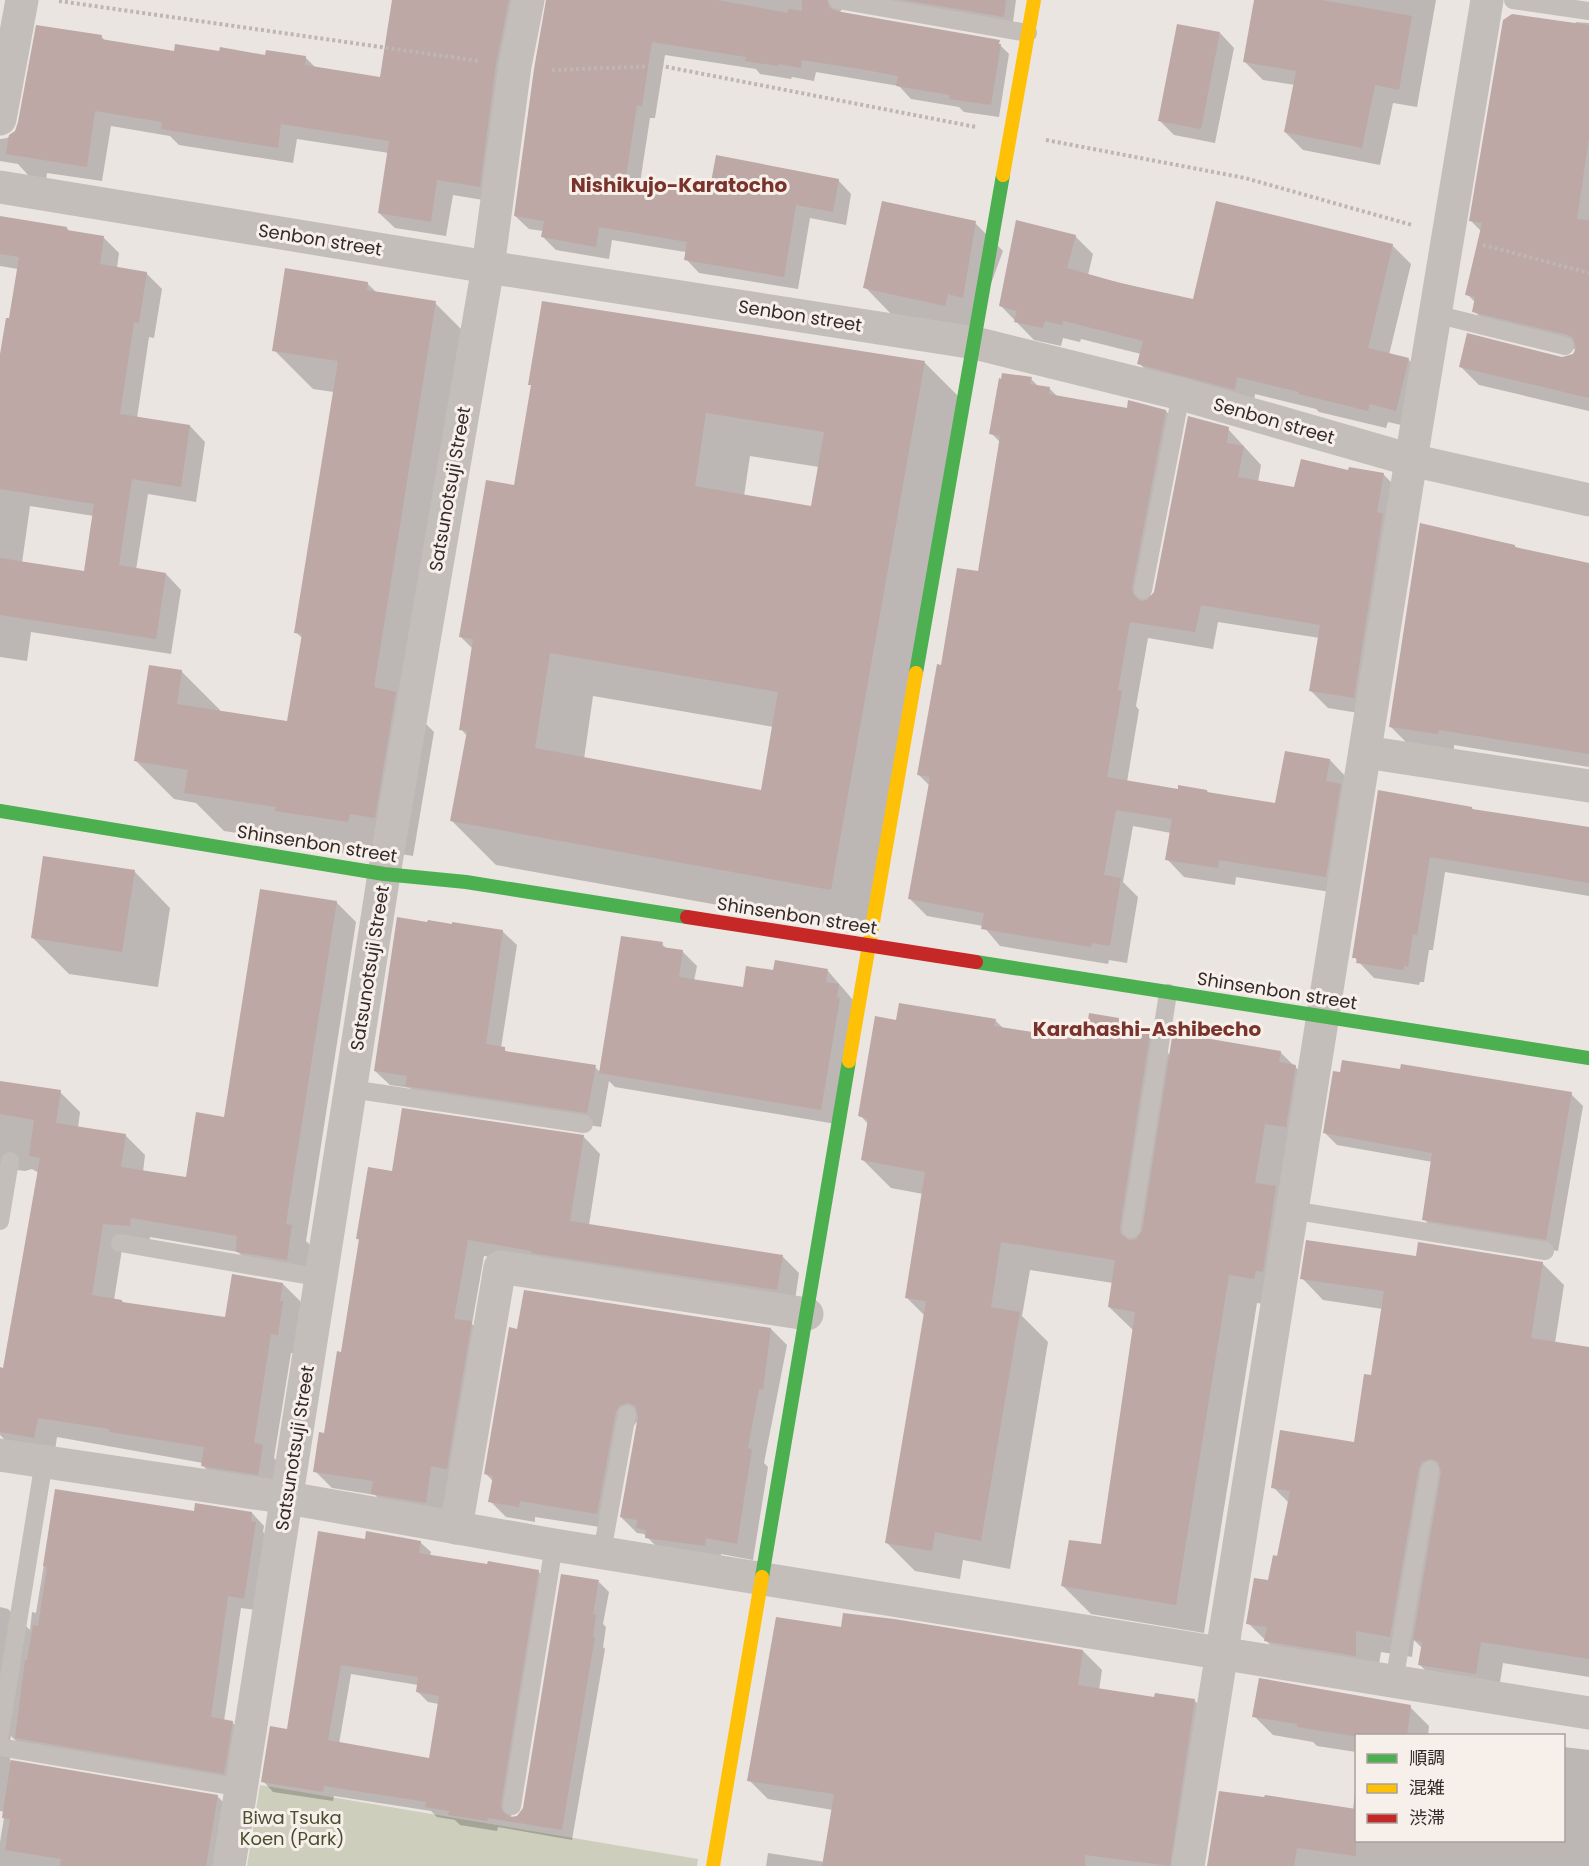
<svg xmlns="http://www.w3.org/2000/svg" width="1589" height="1866" viewBox="0 0 1589 1866" font-family="Poppins,'Noto Sans JP',sans-serif">
  <style>
    .park { fill: #cecebd }
    .shadow { fill: #0003; fill-rule: evenodd }
    .building { fill: #bda8a5; fill-rule: evenodd }
    .lines { fill: none; stroke-linecap: round; stroke-linejoin: round }
    .path { stroke: #bdb6b3; stroke-width: 4; stroke-dasharray: 3 3; stroke-linecap: butt }
    .lane { stroke: #c4bebb; stroke-width: 18 }
    .street { stroke: #c4bebb; stroke-width: 33 }
    .fast { stroke: #4caf50; stroke-width: 14 }
    .slow { stroke: #ffc107; stroke-width: 14 }
    .jam { stroke: #c62828; stroke-width: 14 }
    .labels { text-anchor: middle; stroke-width: 6; stroke-linejoin: round; paint-order: stroke }
    .street-label { font-size: 18px; fill: #342b29; stroke: #f7efe9 }
    .park-label { font-size: 18px; fill: #484f30; stroke: #f7efe9 }
    .neighbourhood-label { font-size: 20px; font-weight: bold; fill: #79332c; stroke: #f7efe9 }
  </style>
  <rect width="100%" height="100%" fill="#ebe5e1"/>
  <path class="park" d="M260,1785L698,1859L697,1866H247Z"/>
  <g class="shadow">
    <path d="M394,0H519L495,202L453,195L446,236L395,228L379,213L389,153L297,139L293,163L179,145L170,136L111,126L102,181L47,173L45,188L39,187L18,164L0,161V139L7,138L15,133L101,36L106,42L175,52L220,53L306,58L316,68L382,79Z"/>
    <path d="M548,0H1016L1012,29L847,3L840,12V13L995,40L1009,54L999,117L964,112L959,107L911,99L899,86L875,82L816,72L814,81L792,77L791,79L760,74L756,69L665,55L655,118H650L640,183L710,195L838,180L851,194L846,225L810,218L798,289L699,273L686,259L687,252L679,251L612,240L609,259L556,250L543,237V231L529,229L515,216Z"/>
    <path d="M1255,0H1436L1417,107L1393,103L1380,165L1303,150L1285,132L1295,85L1263,80L1245,62Z"/>
    <path d="M1576,22L1589,23V411L1479,385L1461,367L1569,358L1577,350L1492,329L1474,311L1476,303L1467,294L1481,231L1471,221Z"/>
    <path d="M1220,33L1234,48L1215,143L1174,135L1159,120Z"/>
    <path d="M0,217L67,228L70,232L103,237L119,253L117,268L146,273L162,289L154,338L149,337L137,418L190,426L205,442L196,502L148,494L136,570L166,574L181,590L171,654L31,632L27,661L0,657V358L10,320L18,269L0,266ZM30,506L94,516L85,573L22,563Z"/>
    <path d="M975,223L1003,251L973,333L893,316L865,287Z"/>
    <path d="M1075,236L1093,254L1088,275L1194,301L1392,245L1411,264L1389,355L1408,359L1426,378L1414,428L1388,422L1386,428L1319,412L1316,409L1255,394L1253,407L1157,382L1139,363L1141,354L1081,339L1080,342L1063,338L1061,346L1034,340L1001,306Z"/>
    <path d="M367,283L378,294L435,303L474,342L414,712L434,732L413,856L388,852L387,860L316,849L312,845L224,831L196,803L174,799L135,760L181,671L220,710V712L288,723L303,639L296,632L334,392L313,389L274,350Z"/>
    <path d="M924,362L968,406L874,933L496,865L452,821L467,736L461,729L473,649L460,636L515,486L532,387L530,384ZM750,456L819,467L812,508L744,496ZM593,696L774,727L763,792L584,759Z"/>
    <path d="M1031,379L1039,387L1049,388L1059,398L1128,410L1166,411L1183,429L1150,599L1155,593L1228,429L1261,465L1258,482L1295,489L1349,472L1383,474L1401,492L1371,715L1328,708L1311,691L1320,638L1218,622L1213,649L1148,638L1136,706L1139,710L1127,782L1179,791H1207L1210,794L1277,805L1330,760L1347,778L1343,894L1236,877L1235,885L1184,877L1167,859L1171,833L1133,826L1123,882L1138,897L1127,963L1109,960L1108,964L1000,946L983,926L927,916L910,899L930,786L919,775L942,667L979,573L1000,442L991,433Z"/>
    <path d="M1514,546L1518,549L1589,564V767L1454,745V750L1406,742L1390,726Z"/>
    <path d="M1379,792L1472,808L1474,811L1589,828V896L1445,872L1433,950H1429L1424,982H1420L1419,985L1374,978L1354,957Z"/>
    <path d="M134,871L170,908L158,987L69,974L32,937Z"/>
    <path d="M336,902L356,922L306,1241L312,1247L306,1280L257,1271L238,1252L150,1237L149,1245L123,1243L114,1300L122,1301L125,1304L227,1319L283,1284L303,1304L297,1354L291,1353L274,1458L282,1466L278,1494L223,1485L203,1466V1463L57,1437L54,1457L16,1451L0,1435V1369L5,1370L39,1173L32,1169L25,1171L2,1168L0,1180V1082L60,1092L80,1112L78,1128L125,1135L145,1155L143,1172L187,1179L225,1119Z"/>
    <path d="M502,931L517,945L501,1048L509,1053L595,1067L600,1072L662,944L667,949L682,951L697,966L694,981L744,989L774,972L828,971L853,1000L836,1124L615,1087L609,1081L601,1127L421,1099L410,1088L390,1085L375,1071Z"/>
    <path d="M1118,1019L1131,1032L1150,1035L1171,1056L1280,1052L1324,1095L1283,1307L1257,1303L1204,1633L1091,1614L1063,1586L1102,1546L1134,1331L1109,1307L1113,1283L1030,1270L1022,1316L1048,1342L1010,1569L963,1560L960,1579L915,1571L886,1542L925,1316L906,1297L923,1194L891,1188L863,1160L868,1124L860,1115L897,1021L995,1020L1004,1029L1086,1042Z"/>
    <path d="M1571,1094L1583,1106L1558,1251L1435,1231L1424,1219L1433,1162L1337,1145L1325,1133Z"/>
    <path d="M583,1136L600,1154L589,1225L782,1256L799,1273L794,1307L484,1256L472,1324L488,1340L443,1520L390,1510L375,1495L332,1488L315,1471L326,1435L342,1354L360,1241L357,1238L393,1173Z"/>
    <path d="M1417,1258L1542,1263L1564,1285L1555,1343L1589,1349V1677L1503,1663L1498,1695L1441,1686L1420,1665L1422,1648L1414,1640L1412,1657L1381,1652L1377,1677L1288,1662L1248,1623L1269,1582L1279,1558L1289,1503L1273,1487L1355,1444L1372,1377L1383,1309L1323,1300L1302,1278Z"/>
    <path d="M510,1329H771L787,1345L764,1463L768,1467L753,1560L721,1554L720,1561L663,1553L644,1534L637,1533L621,1517L639,1419L632,1428L613,1529L535,1517V1522L506,1517L490,1501L493,1481L486,1474Z"/>
    <path d="M56,1491L195,1512L252,1513L264,1526L263,1532L268,1536L256,1610L241,1608L224,1721L232,1722L245,1735L237,1785L24,1749L11,1736L8,1752L11,1762L218,1797L238,1817L229,1866H0V1842L5,1812L0,1811V1607L8,1609L30,1630L32,1612L36,1613Z"/>
    <path d="M366,1540L420,1542L431,1552L430,1557L538,1571L548,1582L511,1818H517L525,1808L599,1582L609,1592L603,1624L606,1627L603,1647L605,1649L572,1840L498,1827L497,1831L460,1825L455,1820L437,1817L431,1811L334,1796L333,1801L273,1792L263,1781L288,1731ZM351,1674L418,1685L417,1691L428,1702L439,1704L430,1759L339,1744Z"/>
    <path d="M842,1629L1083,1651L1102,1670L1099,1690L1155,1699L1195,1701L1214,1720L1192,1866H766L768,1853L825,1862L833,1810L768,1799L749,1780Z"/>
    <path d="M1410,1707L1429,1726L1428,1736H1356V1752L1317,1746L1313,1742L1273,1735L1254,1716Z"/>
    <path d="M1564,1747L1589,1750V1866H1208L1353,1810L1356,1783V1840H1564Z"/>
  </g>
  <g class="building">
    <path d="M392,0H509L496,64L480,187L437,180L431,222L378,213L389,141L281,124L278,148L161,129L162,122L95,111L87,167L6,154L9,135L15,131L18,122L36,25L102,35L101,39L174,51L175,44L219,51L220,47L265,55L266,50L306,56L305,65L380,77Z"/>
    <path d="M546,0H717L788,13V9L802,11V0H827L830,8L836,11L1000,40L999,44H1001L991,105L949,99L950,95L896,86L898,76L860,69L802,60L801,68L778,64V66L745,61L746,57L652,42L642,106L637,105L626,177H629V179L709,193L716,155L839,179L833,212L796,205L784,277L684,260L687,242L664,238L599,227L596,247L541,237L544,221L514,216L534,69Z"/>
    <path d="M904,0H1006L1004,17Z"/>
    <path d="M1254,0H1322L1412,16L1399,90L1375,85L1362,148L1284,132L1296,71L1243,62Z"/>
    <path d="M1512,14L1589,25V138L1577,219L1589,220V398L1459,367L1467,333L1562,357L1573,354L1576,348L1573,338L1568,335L1472,312L1475,297L1465,295L1482,223L1469,221L1503,20Z"/>
    <path d="M1177,24L1220,32L1201,129L1158,121Z"/>
    <path d="M882,201L976,221L963,298L948,294L945,306L863,288Z"/>
    <path d="M1216,201L1393,244L1368,348L1409,358L1396,411L1370,404L1368,411L1299,394V392L1237,377L1235,390L1137,364L1143,341L1063,321L1062,325L1045,321L1043,328L1014,322L1017,311L999,306L1016,220L1076,235L1067,268L1120,283L1193,299Z"/>
    <path d="M0,216L67,227V230L104,236L100,264L147,272L139,323L134,322L120,414L190,425L181,487L132,479L119,565L166,573L156,639L0,615V558L84,571L94,504L0,489V354L6,318H9L19,257L0,254Z"/>
    <path d="M285,268L368,282L367,290L436,301L374,687L396,692L375,818L350,814L348,822L275,811L276,807L184,793L188,770L134,761L149,665L182,670L177,704L287,721L302,634L294,633L338,361L272,351Z"/>
    <path d="M542,301L925,361L831,890L450,821L467,731L459,730L473,639L459,637L486,480L514,485L531,385H528ZM706,413L824,432L811,506L695,486ZM550,653L778,692L761,790L535,748Z"/>
    <path d="M1002,373L1032,377L1030,384L1050,387L1049,394L1127,408L1128,400L1166,410L1132,588L1133,594L1140,601L1147,600L1154,592L1188,416L1229,427L1227,443L1244,446L1238,477L1294,487L1301,459L1348,470L1349,467L1384,473L1377,512L1383,514L1354,698L1309,691L1320,625L1201,605L1195,632L1130,622L1118,690L1122,691L1107,777L1178,789V785L1207,790V792L1275,803L1285,751L1330,759L1326,781L1341,784L1326,877L1219,860L1218,868L1165,860L1172,819L1116,810L1104,875L1121,878L1110,946L1092,943L1091,947L981,929L984,913L908,899L930,777L917,775L937,664L941,665L957,568L978,571L1000,436L989,434L999,378L1001,379Z"/>
    <path d="M1420,523L1515,545V547L1589,563V754L1439,730L1438,734L1389,727Z"/>
    <path d="M1378,790L1472,807V809L1589,827V883L1430,857L1417,935L1413,934L1408,967L1404,966L1403,970L1356,963L1357,958H1352Z"/>
    <path d="M43,856L135,870L122,952L31,938Z"/>
    <path d="M260,889L337,901L291,1192L286,1224L292,1225L287,1260L236,1252L237,1236L131,1218L130,1226L103,1224L92,1295L122,1300V1302L225,1317L232,1274L283,1283L280,1301H283L278,1335L271,1334L254,1443L263,1445L258,1475L201,1466L204,1447L109,1432V1429L38,1418L34,1438L0,1432V1367L3,1368L40,1158L29,1156L34,1120L0,1114V1081L61,1090L56,1123L126,1134L121,1167L186,1177L196,1112L224,1117Z"/>
    <path d="M397,917L427,922L428,920L452,924V922L503,930L486,1044L505,1047V1051L596,1065L587,1113L405,1086L407,1076L374,1071Z"/>
    <path d="M621,936L663,942L662,947L683,950L679,977L743,987L746,966L773,970L775,960L828,969L826,982L839,984L837,998H840L821,1110L599,1073Z"/>
    <path d="M899,1003L996,1019L994,1026L1085,1040L1089,1013L1119,1018L1117,1028L1150,1034L1120,1227L1121,1234L1129,1240L1136,1239L1142,1231L1172,1037L1186,1039L1187,1035L1281,1051L1279,1062L1296,1065L1286,1127L1265,1124L1255,1183L1276,1186L1263,1272L1256,1271L1254,1279L1229,1275L1176,1605L1061,1586L1069,1540L1101,1544L1135,1312L1108,1307L1115,1260L1001,1242L991,1307L1020,1312L981,1541L935,1532L932,1551L885,1543L926,1301L905,1298L925,1172L861,1160L868,1119L858,1116L875,1016L896,1020Z"/>
    <path d="M1342,1060L1400,1069L1401,1064L1572,1092L1546,1240L1422,1220L1432,1153L1323,1133L1333,1071L1340,1072Z"/>
    <path d="M402,1108L584,1135L570,1221L783,1255L777,1290L531,1253L532,1251L468,1240L454,1319L472,1321L447,1469L431,1466L426,1503L371,1494L373,1481L313,1472L319,1432L324,1433L337,1351L341,1352L359,1239H356L368,1167L392,1171Z"/>
    <path d="M1306,1240L1416,1256L1418,1242L1543,1262L1531,1338L1589,1347V1659L1481,1642L1476,1674L1418,1665L1422,1642L1413,1640L1441,1472L1438,1462L1431,1459L1422,1462L1419,1468L1390,1637L1356,1631V1656L1264,1641L1267,1627L1246,1624L1254,1578L1268,1580L1273,1555L1277,1556L1290,1491L1271,1488L1280,1430L1354,1442L1364,1374L1371,1375L1384,1291L1300,1279Z"/>
    <path d="M524,1290L771,1328L763,1390L759,1389L748,1448L752,1449L737,1544L706,1538L705,1546L645,1538L646,1530L636,1528L637,1520L620,1517L638,1416L635,1406L628,1403L619,1406L616,1412L597,1514L520,1501L519,1507L488,1502L493,1476L484,1474L509,1327L517,1329Z"/>
    <path d="M55,1489L194,1511L195,1503L252,1512L251,1521L256,1522L244,1599L228,1596L211,1717L233,1721L224,1774L15,1738L25,1660H27L33,1625L38,1626L47,1567L43,1566Z"/>
    <path d="M318,1531L365,1539L366,1531L421,1541L419,1553L487,1564L488,1561L539,1570L501,1804L502,1811L510,1817L517,1816L523,1808L561,1574L599,1580L593,1614L596,1615L593,1637H595L562,1830L488,1818L487,1821L448,1815L449,1811L425,1807L426,1802L324,1786L323,1792L261,1782L270,1726L287,1729ZM341,1665L418,1677L416,1692L439,1696L429,1758L328,1740Z"/>
    <path d="M843,1613L894,1619L1083,1650L1078,1685L1154,1697L1155,1693L1195,1699L1170,1866L1085,1855V1866H822L834,1794L747,1781L776,1617L841,1627Z"/>
    <path d="M1259,1678L1411,1705L1407,1736H1353L1297,1727V1724L1252,1717Z"/>
    <path d="M11,1760L218,1795L206,1866H60L61,1859L5,1850L10,1819L2,1818Z"/>
    <path d="M1219,1791L1264,1797L1265,1795L1356,1809V1856L1297,1848L1294,1866H1207Z"/>
  </g>
  <g class="lines">
    <g class="path">
      <path d="M59,1L479,61"/>
      <path d="M552,70L662,66L976,127"/>
      <path d="M1046,140L1245,178L1412,225"/>
      <path d="M1483,245L1589,273"/>
    </g>
    <g class="lane">
      <path d="M838,0L1028,33"/>
      <path d="M1513,0L1589,11"/>
      <path d="M1435,314L1565,346"/>
      <path d="M1143,590L1181,394"/>
      <path d="M351,1089L584,1124"/>
      <path d="M1291,1210L1545,1251"/>
      <path d="M0,1221L10,1161"/>
      <path d="M1131,1229L1168,993"/>
      <path d="M120,1243L322,1278"/>
      <path d="M602,1552L627,1414"/>
      <path d="M1394,1682L1430,1470"/>
      <path d="M0,1733L44,1461"/>
      <path d="M0,1747L242,1788"/>
      <path d="M512,1806L554,1545"/>
    </g>
    <g class="street">
      <path d="M0,119L22,0"/>
      <path d="M0,187L488,267L975,343L1181,394L1411,460L1589,500"/>
      <path d="M1365,752L1589,786"/>
      <path d="M0,1455L288,1498L554,1545L1589,1713"/>
      <path d="M456,1528L500,1267L807,1314"/>
      <path d="M229,1866L384,874L488,267L515,66L528,0"/>
      <path d="M1188,1866L1411,460L1487,0"/>
    </g>
    <g class="fast">
      <path d="M916,673L1003,175"/>
      <path d="M0,811L384,874L466,882L687,917"/>
      <path d="M976,962L1589,1058"/>
      <path d="M762,1577L849,1061"/>
    </g>
    <g class="slow">
      <path d="M1003,175L1034,0"/>
      <path d="M849,1061L916,673"/>
      <path d="M713,1866L762,1577"/>
    </g>
    <path class="jam" d="M687,917L976,962"/>
  </g>
  <g class="labels">
    <g class="street-label">
      <text transform="translate(320 240) rotate(9)" y="6">Senbon street</text>
      <text transform="translate(800 316) rotate(9)" y="6">Senbon street</text>
      <text transform="translate(1274 421) rotate(16)" y="6">Senbon street</text>
      <text transform="translate(450 489) rotate(-80)" y="6">Satsunotsuji Street</text>
      <text transform="translate(317 844) rotate(9)" y="6">Shinsenbon street</text>
      <text transform="translate(797 916) rotate(9)" y="6">Shinsenbon street</text>
      <text transform="translate(370 968) rotate(-81)" y="6">Satsunotsuji Street</text>
      <text transform="translate(1277 991) rotate(9)" y="6">Shinsenbon street</text>
      <text transform="translate(295 1448) rotate(-81)" y="6">Satsunotsuji Street</text>
    </g>
    <g class="park-label">
      <text x="292" y="1824">Biwa Tsuka<tspan x="292" dy="21">Koen (Park)</tspan></text>
    </g>
    <g class="neighbourhood-label">
      <text x="679" y="192">Nishikujo-Karatocho</text>
      <text x="1147" y="1036">Karahashi-Ashibecho</text>
    </g>
  </g>
  <rect x="1355" y="1734" width="210" height="108" fill="#f7efe9" stroke="#a9a19c" stroke-width="1.5"/>
  <rect x="1367" y="1754" width="30" height="9" fill="#4caf50" stroke="#a9a19c" stroke-width="1.5"/>
  <text x="1409" y="1764" font-size="18" fill="#342b29">順調</text>
  <rect x="1367" y="1784" width="30" height="9" fill="#ffc107" stroke="#a9a19c" stroke-width="1.5"/>
  <text x="1409" y="1794" font-size="18" fill="#342b29">混雑</text>
  <rect x="1367" y="1814" width="30" height="9" fill="#c62828" stroke="#a9a19c" stroke-width="1.5"/>
  <text x="1409" y="1824" font-size="18" fill="#342b29">渋滞</text>
</svg>
